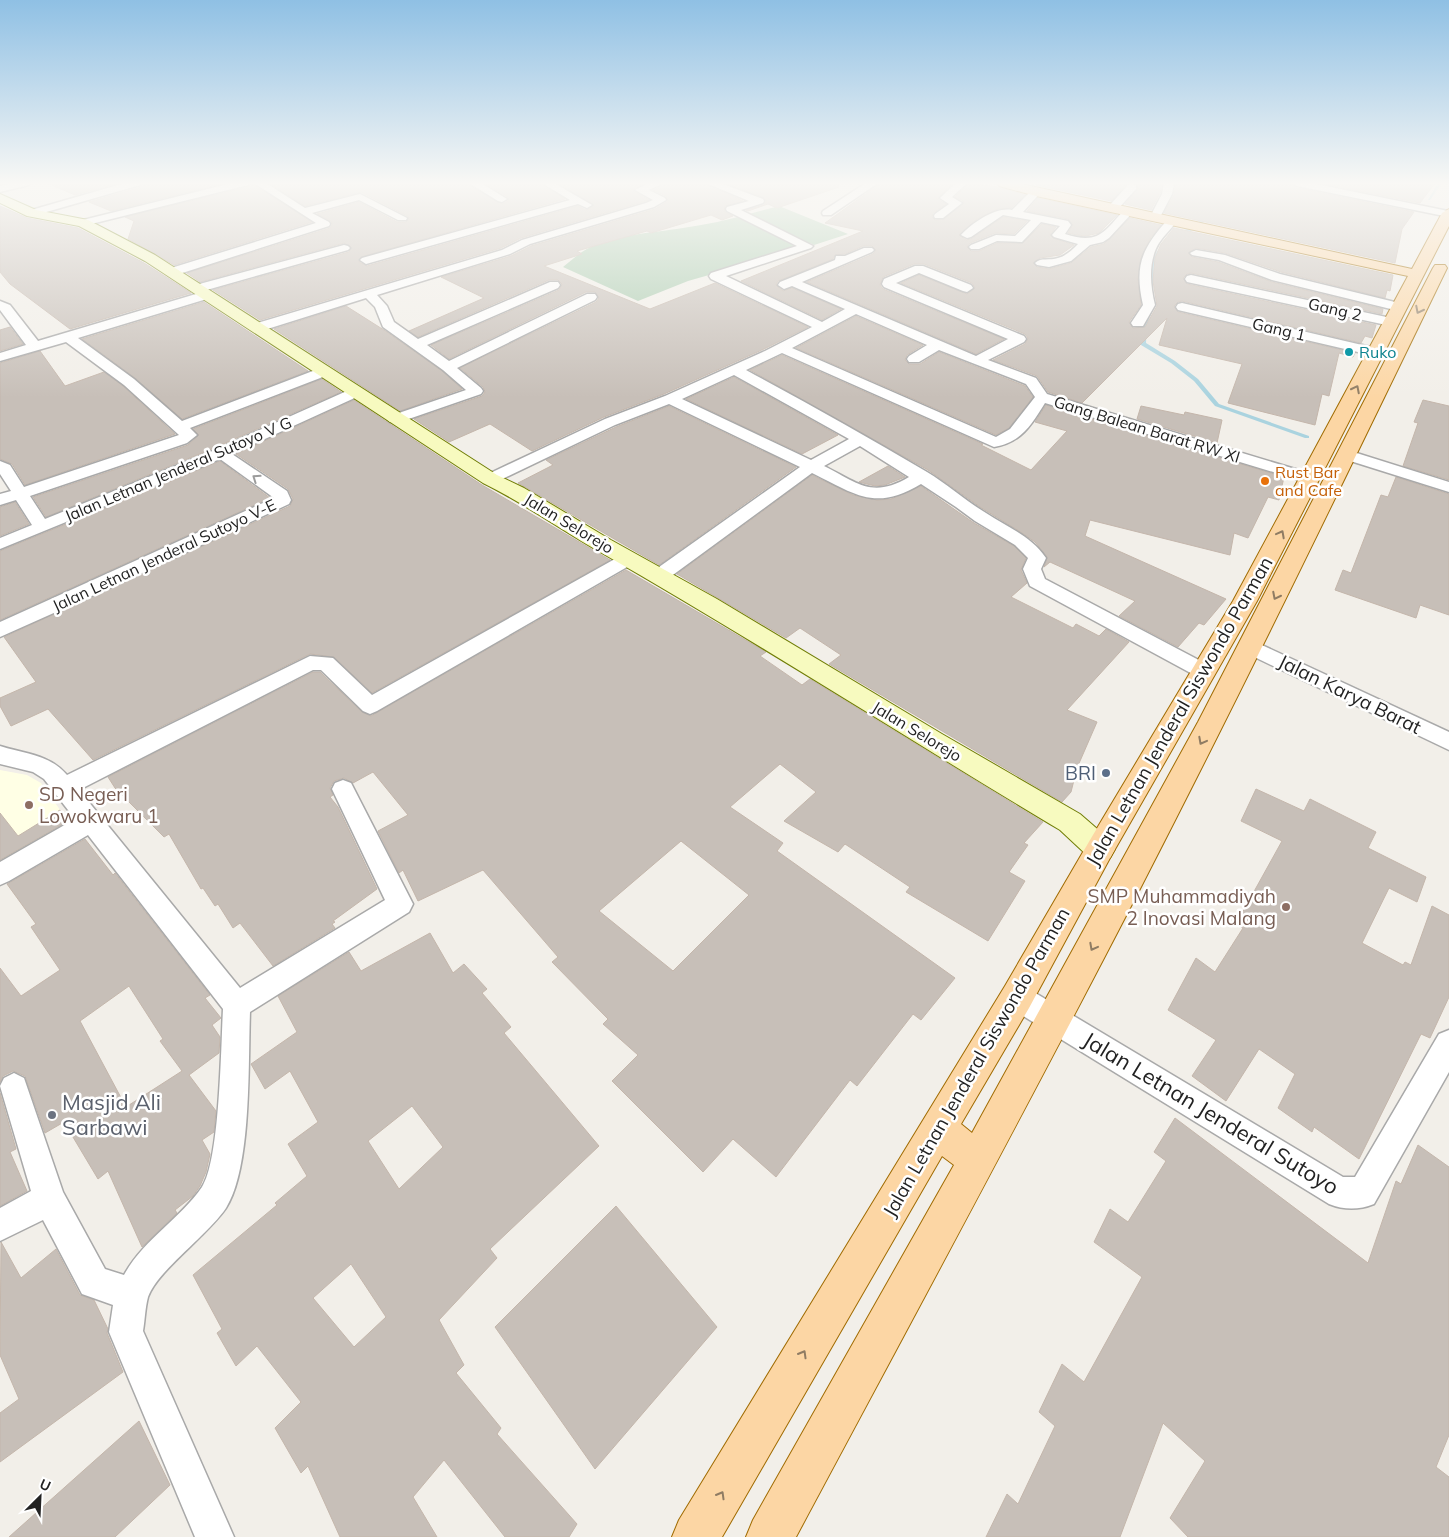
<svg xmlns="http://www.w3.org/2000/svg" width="1449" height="1537" viewBox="0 0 1449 1537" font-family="Mulish,sans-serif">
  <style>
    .education { fill: #ffffe5 }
    .cemetery { fill: #aacbaf }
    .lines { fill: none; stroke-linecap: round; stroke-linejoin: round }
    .stream { fill: #aad3df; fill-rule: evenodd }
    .building { fill: #c7bfb8; stroke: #c4b6ab; fill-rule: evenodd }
    .street-casing { stroke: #a9a9a9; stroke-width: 3 }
    .secondary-casing { stroke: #707d05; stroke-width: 2 }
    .primary-casing { stroke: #a06b00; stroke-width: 2 }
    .street { fill: #fff; fill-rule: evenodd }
    .secondary { fill: #f7fabf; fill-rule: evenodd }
    .primary { fill: #fcd6a4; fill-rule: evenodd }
    .oneway { stroke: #8f7c63 }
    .oneway2 { stroke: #9c9c9c }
    .culture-dot { fill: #0f9aa8; stroke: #fff; stroke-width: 2 }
    .food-dot { fill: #e8710a; stroke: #fff; stroke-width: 2 }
    .service-dot { fill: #5c6f8a; stroke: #fff; stroke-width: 2 }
    .education-dot { fill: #8d6e63; stroke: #fff; stroke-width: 2 }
    .worship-dot { fill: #6b7280; stroke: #fff; stroke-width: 2 }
    .labels { text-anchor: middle; stroke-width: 5; stroke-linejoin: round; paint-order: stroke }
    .far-street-label { font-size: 16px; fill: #222; stroke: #fff }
    .far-culture-label { font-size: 16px; fill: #0d838f; stroke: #fff; text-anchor: start }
    .far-food-label { font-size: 16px; fill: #c56008; stroke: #fff; text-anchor: start }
    .street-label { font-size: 19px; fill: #222; stroke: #fff }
    .service-label { font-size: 19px; fill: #4e5e75; stroke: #fff; text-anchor: end }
    .education-label { font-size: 19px; fill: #785e54; stroke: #fff; text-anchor: start }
    .near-worship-label { font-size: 22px; fill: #5b616d; stroke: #fff; text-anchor: start }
    .near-street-label { font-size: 22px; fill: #222; stroke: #fff }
  </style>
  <rect width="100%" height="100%" fill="#f2efe9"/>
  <path class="education" d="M0,770L27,775L41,783L73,828L0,870Z"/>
  <path class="cemetery" d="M779,206L848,234L814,245L810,243L768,258L688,281L638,301L563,267C572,260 581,251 591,247C622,233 656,233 689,227C719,223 749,214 779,206Z"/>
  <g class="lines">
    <g class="stream">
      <path d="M1438,183H1442L1430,200H1428Z"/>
      <path d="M1211,213L1214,214L1194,230L1175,235L1173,234L1190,228Z"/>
      <path d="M1159,250L1161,251L1154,266L1153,295L1151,296L1149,295L1150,266L1157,251Z"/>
      <path d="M1147,313L1151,314L1147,324L1146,343L1175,361L1198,379L1219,404L1309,436V438H1305L1215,406L1194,381L1171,363L1141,345V324Z"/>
    </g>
  </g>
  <g class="building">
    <path d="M47,183H119L75,195Z"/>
    <path d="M143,183H225L111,211L89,202L141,187Z"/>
    <path d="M251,183L312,222L174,265L128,239L134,221L125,217L248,187Z"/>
    <path d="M269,183H467L502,204L508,201V197L484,183H540L565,199L361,257L359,262L367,266L578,206L586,210L594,206L558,183H645L633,191L649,200L521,238L501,248L260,320L213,290L349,252L351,247L344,243L200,282L187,273L330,228L332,225L331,221L317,214L359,202L397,222H406L409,217L361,192L305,206Z"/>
    <path d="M665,183H704L743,201L725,206V212L733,216L722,220L711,215L651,233L647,231L577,251L582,254L544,266L650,309L715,283L808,327L764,349L664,394L604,417L532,451L490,424L449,442L414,419L482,396L485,392L483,387L460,368L596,302L599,298L595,292H586L449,359L431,345L559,290L562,284L558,280H549L418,337L409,331L484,298L441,277L511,256L531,246L655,209L668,201L666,196L653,190Z"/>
    <path d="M725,183H838L839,187L777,208L768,204L748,211L746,210L764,205L766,202L765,198Z"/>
    <path d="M881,183H953L939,197V200L946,204L933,213L932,217L935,220L944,219L963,204V201L955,197L969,183L998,187L1025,195L1011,208L998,209L977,219L959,235L966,240L971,239L1003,217L1027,221L1014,234L995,233L970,243L967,247L971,251H979L997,243H1023L1042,224L1056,227L1050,235L1053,238L1074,245L1060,255L1040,258L1033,263L1037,267L1049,269L1071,263L1091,247L1104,244L1130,218L1161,225L1150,239L1141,258L1138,279L1141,305L1129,322L1133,328L1145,327L1157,306L1153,281L1155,258L1161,244L1174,228L1393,275L1390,291L1387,290L1385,298L1281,272L1225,253L1196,248L1188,253L1192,257L1218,262L1272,282L1383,309L1382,314L1191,273L1187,274L1183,278L1187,284L1376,325L1372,338L1365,336L1361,343L1182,301L1178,302L1174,306L1178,312L1355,353L1353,357L1339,353L1329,396L1322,394L1315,425L1228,403L1242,364L1159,345L1167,318L1082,403L1048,392L1037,376L993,360L1025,344L1028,338L1025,334L901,283L919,275L967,294L975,288L972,283L924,264H914L883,277L880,285L883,289L1004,339L976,354L807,282L873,254L876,250L872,246H863L845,254L835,255L833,259L778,281L776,285L783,291L792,288L841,309L822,320L741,281L863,231L825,223Z"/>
    <path d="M1039,183H1129L1111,201L1036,185Z"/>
    <path d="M1135,183H1162L1160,193L1151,210L1125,204L1137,190L1138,185Z"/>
    <path d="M1176,183H1290L1297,188L1414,212L1402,229L1395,263L1164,213L1174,195Z"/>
    <path d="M1320,183H1435L1420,203Z"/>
    <path d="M1038,198L1117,215L1099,233L1086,236L1077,235L1068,233L1073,225L1068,219L1027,211Z"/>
    <path d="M0,206L27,218L78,228L144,263L191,293L70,329L10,284L0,272Z"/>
    <path d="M204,302L308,371L182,419L135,378L82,339Z"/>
    <path d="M346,306L387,332L442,371L462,389L400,411L274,329Z"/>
    <path d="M856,316L923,345L907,355L905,360L909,364H920L939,352L1025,386L1033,397L1009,428L996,435L796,348Z"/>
    <path d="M10,327L23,344L0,351V330Z"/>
    <path d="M40,351L65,386L104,372L123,386L175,434L25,485L12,464L0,459V363Z"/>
    <path d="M782,355L983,444L981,445L1031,470L1067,431L1035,422L1046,405L1284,477L1279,500L1268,497L1248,538L1234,533L1230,555L1090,520L1085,536L1226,599L1204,625L1199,623L1178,647L1119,616L1135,601L1050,562L1044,567L1047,557L1035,542L1019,531L980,507L928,470L750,370Z"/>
    <path d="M734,377L838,435L802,454L686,399Z"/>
    <path d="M322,379L341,392L214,448L46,517L33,497L188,445L199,435L193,429Z"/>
    <path d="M354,400L482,485L610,560L372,693L334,657L310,654L93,760L48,709L11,726L0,706V698L36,682L4,637L290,506L293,499L288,489L236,454Z"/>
    <path d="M1423,400L1449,406V480L1403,466L1418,423L1414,422Z"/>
    <path d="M669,406L796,467L659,565L518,483L553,465L546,460L616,427Z"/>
    <path d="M1141,406L1184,415L1185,412L1222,420L1217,443L1137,419Z"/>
    <path d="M220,461L270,498L0,620V551Z"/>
    <path d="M888,466L905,477L885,485L875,486L859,482Z"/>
    <path d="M812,475L853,495L877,500L891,499L921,486L974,523L1014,546L1026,558L1021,570L1027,583L1011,597L1073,628L1076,624L1099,636L1106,629L1129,642L1067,710L1097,722L1077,768L1071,792L1062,802L829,664L841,655L800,628L786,638L677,574Z"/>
    <path d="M1396,477L1449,494V615L1420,605L1416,618L1335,590L1343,570L1351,573L1381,495L1388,497Z"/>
    <path d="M15,502L29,524L0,536V507Z"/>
    <path d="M626,570L766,652L760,656L802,685L810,679L1043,822L1024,843L1028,845L1009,872L1025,881L988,941L906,892L910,887L845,844L838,852L784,821L816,792L780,764L730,807L783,843L777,851L955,978L921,1020L913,1014L857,1086L850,1080L776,1177L733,1139L703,1172L612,1081L638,1055L603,1024L608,1019L552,962L558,957L483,870L418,901L403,870L399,873L378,831L408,815L373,772L353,783L344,778L334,781L330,788L333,795L330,797L338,807L377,889L333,921L335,922L332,924L335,928L273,966L240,923L233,928L218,904L215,906L203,888L201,889L169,834L164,837L115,788L108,777L313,672H320L362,712L371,716ZM681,841L749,895L673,971L599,911Z"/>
    <path d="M1256,789L1304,811L1310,799L1376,832L1368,848L1426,877L1417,902L1389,888L1362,943L1403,965L1405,962L1411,965L1432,906L1449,915V997L1430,1038L1421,1034L1359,1159L1314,1127L1312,1132L1278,1108L1295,1074L1259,1049L1226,1101L1192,1076L1216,1040L1168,1010L1196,958L1215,972L1243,928L1236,924L1282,841L1241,821Z"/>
    <path d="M60,810L70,820L0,860V813L18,836Z"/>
    <path d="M85,839L113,875L115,873L210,995L205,998L221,1018L212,1025L220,1037L219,1053L189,1075L216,1111L214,1132L202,1140L210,1154L206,1172L200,1186L193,1196L175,1210L177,1213L142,1247L108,1171L98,1179L64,1122L45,1133L25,1076L13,1071L3,1076L0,1082V968L21,996L60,970L31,927L36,924L7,884ZM129,986L163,1039L160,1041L182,1071L126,1107L80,1021Z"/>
    <path d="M430,933L453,973L464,964L487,989L482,993L511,1027L504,1033L599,1146L490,1249L497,1258L439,1320L464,1365L456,1373L501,1428L497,1434L577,1524L569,1537H505L444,1460L413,1497L437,1537H340L308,1466L301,1473L275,1428L301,1402L257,1346L236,1366L217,1333L222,1329L193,1275L277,1205L275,1203L307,1176L288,1144L318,1122L290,1071L265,1089L251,1064L297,1032L278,996L349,952L361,971ZM412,1106L443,1147L399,1189L368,1141ZM351,1264L386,1317L354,1347L313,1298Z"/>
    <path d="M0,1093L16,1149L10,1152L27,1191L0,1206Z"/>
    <path d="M1175,1118L1368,1263L1396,1181L1401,1184L1418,1145L1449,1167V1435L1436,1467L1449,1477V1537H1188L1170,1518L1205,1461L1163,1423L1120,1537H986L1007,1494L1018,1504L1055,1426L1039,1412L1062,1364L1084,1382L1142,1277L1094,1242L1110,1209L1128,1222L1166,1161L1154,1152Z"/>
    <path d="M616,1206L717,1327L595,1469L495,1327Z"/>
    <path d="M1,1242L21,1278L56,1249L80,1295L94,1300L108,1329L107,1333L123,1372L0,1462V1413L19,1399L0,1355Z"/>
    <path d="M139,1421L170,1485L115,1537H9Z"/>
  </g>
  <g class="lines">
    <defs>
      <g id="street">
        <path d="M13,183H30L29,185L0,192V186Z"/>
        <path d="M125,183H141L140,185L36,215H28L27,213L28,211Z"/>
        <path d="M232,183H249L248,185L83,226L78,223L79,221Z"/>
        <path d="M254,183H266L305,208L360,194L407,218L406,220H398L359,200L312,213L329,222L330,224L329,226L176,275H168L166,272L168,269L316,223Z"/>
        <path d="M469,183H481L507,199L502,202L498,201Z"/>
        <path d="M542,183H554L592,205L587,208L578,204L366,264L360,260L362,258L570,200Z"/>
        <path d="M649,183H663L649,190L665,198L666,200L654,207L530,244L510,254L377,295L387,306L394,322L418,339L550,282H558L560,285L558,288L427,345L449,361L587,294H595L597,297L595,300L457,368L481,388L483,391L481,394L400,422H390L387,419L390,416L466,390L443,370L383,327L375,307L366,298L261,331L256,332L249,328L251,325L502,250L522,240L646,203L653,200L635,190Z"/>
        <path d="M706,183H720L763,199L764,201L763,203L741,210L813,246L811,248L726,276L822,322L845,309L792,286L784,289L778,285L780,282L835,260L836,256H845L864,248H872L874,250L872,252L802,282L976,356L1008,339L884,287L882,284L884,279L915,266H923L971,285L973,288L967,292L963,291L919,273L896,283L1024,336L1026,339L1024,342L988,360L1036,378L1047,394L1315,475L1317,478L1315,481H1303L1045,403C1032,424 1021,443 994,447L782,353L746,370C807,403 868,437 927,472C947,484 966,501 986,513C1007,527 1031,536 1046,558L1041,569L1045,579L1212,667L1215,672L1212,677L1205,679L1198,677L1030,586L1023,569L1028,558L1015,545L975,521L956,507L921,484C875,512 855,494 812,473L666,580L659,582L652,580L650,576L652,572L800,467L669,404L615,425L496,482H484L482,479L484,476L605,419L665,396L765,351L812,327L711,279L709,276L711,273L797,246L727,211L726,209L727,207L749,201ZM856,314L927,345L909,356L907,359L909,362H919L939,350L1026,384L1035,397L1010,429L996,437L792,348ZM734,375L849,439L811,460L682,399ZM860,446L909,477C872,499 858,483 824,466Z"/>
        <path d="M866,183H878L831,215H823L822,213L823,211Z"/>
        <path d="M956,183H967L952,197L962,203L943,218H935L934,216L935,214L949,204L940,198Z"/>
        <path d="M1164,183H1174L1172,194L1159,219H1151L1150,217L1162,194Z"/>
        <path d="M1292,183H1311L1448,211L1449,217L1297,186Z"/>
        <path d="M1132,184L1136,185V189L1117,210H1109L1108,208L1109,206L1128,185Z"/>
        <path d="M1036,189L1041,192L1023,212L1068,221L1071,225L1065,234C1099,245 1104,232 1125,209L1129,208L1134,211L1109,238L1103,242L1090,245L1071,261L1049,267L1037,265L1035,263C1041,257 1050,261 1058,258C1066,256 1072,250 1078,244L1054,237L1052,235L1060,226L1041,222L1022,242L997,241L979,249H971L969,247L971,245L996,235L1015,236L1031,220L1003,215L971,237L967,238L961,235C973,222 996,207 1012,210L1032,190Z"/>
        <path d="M1172,218L1177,221C1172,228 1164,235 1159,243C1148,261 1150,285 1155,305L1143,326H1133L1131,323L1143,305C1134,265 1142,249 1168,219Z"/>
        <path d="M344,245L348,246L350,248L348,250L196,293L190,289L192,286Z"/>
        <path d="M1196,250L1225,255L1280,274L1403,304L1405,307L1399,311L1272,280L1219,260L1192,255L1190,253Z"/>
        <path d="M1191,275L1391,318L1397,322L1391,326L1187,282L1185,279L1187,276Z"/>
        <path d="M206,291L210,292L212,295L210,298L78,338L134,379L182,421L318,369H328L330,372L328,375L190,428L197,435L187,443L30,496L45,519L215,450L349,390H359L361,393L359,396L232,454L287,491L291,500L289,504L103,591L0,637V622L274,498L220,459L0,549V538L32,525L16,500L0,505V494L11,491L0,474V461L10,465L24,487L179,435L124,385L66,342L0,361V353L26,345L0,310V301L10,305L38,341Z"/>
        <path d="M1182,303L1375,348L1382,352L1375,356L1178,310L1176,307L1178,304Z"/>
        <path d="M1347,450L1449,482V492L1341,458L1339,455L1341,452Z"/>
        <path d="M628,553L634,555L637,559L634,563L377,711L370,714L363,711L321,670H313L79,790L240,988L385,900L332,789L335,783L343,780L351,783L413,904L409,912L250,1012C248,1062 252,1167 226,1208C208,1235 157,1271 148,1297C145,1308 145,1320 143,1331L234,1537H195L109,1332L113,1305L82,1294L43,1220L0,1241V1208L31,1191L0,1086L4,1078L14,1073L24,1078L63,1192L105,1269L124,1275C143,1240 180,1219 202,1187C220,1160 221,1045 223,1009L88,835L9,881L0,885V862L75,819L44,779L33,772L0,764V746C25,754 49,754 67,775L310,656L333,658L372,695L622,555Z"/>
        <path d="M1251,640L1449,732V750L1244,652L1241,647L1244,642Z"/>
        <path d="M1017,984L1027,988L1343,1177H1355L1439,1034L1449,1030V1072L1374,1204C1359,1210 1344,1210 1329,1204L1007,1006L1003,997L1007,988Z"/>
      </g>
      <path id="secondary" d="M0,194L36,210L88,220L155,255L497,475L524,488L611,540L717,599L942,734L1080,814L1110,840L1115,849L1110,858L1100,861L1090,858L1060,830C906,738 756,641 600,552C561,530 524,503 483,483L145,261L79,226L27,216L0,203Z"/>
      <path id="primary" d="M997,183H1017L1412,269L1442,213L1449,209V226L1257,601L1110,858L1029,1008L961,1124L972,1133L1198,722L1433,268L1435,265H1445L1447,268C1347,474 1247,681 1142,885C1029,1104 912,1320 796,1537H746L753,1520L954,1165L942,1156L722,1537H672L679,1520L1005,986L1090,840L1233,601L1408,276L1036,196L999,186Z"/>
    </defs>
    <use href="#street" class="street-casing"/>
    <use href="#secondary" class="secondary-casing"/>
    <use href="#primary" class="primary-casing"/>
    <use href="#street" class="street"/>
    <use href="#secondary" class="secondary"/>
    <use href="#primary" class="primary"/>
  </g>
  <defs><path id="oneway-chevron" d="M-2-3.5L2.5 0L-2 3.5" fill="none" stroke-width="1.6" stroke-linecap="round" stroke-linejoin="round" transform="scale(1.25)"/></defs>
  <g class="oneway">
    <use href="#oneway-chevron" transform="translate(1419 310) rotate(117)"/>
    <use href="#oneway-chevron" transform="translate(1356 389) rotate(-63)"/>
    <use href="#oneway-chevron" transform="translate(1281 534) rotate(-62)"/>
    <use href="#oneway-chevron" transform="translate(1276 596) rotate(117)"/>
    <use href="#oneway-chevron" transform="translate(1202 741) rotate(118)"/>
    <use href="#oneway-chevron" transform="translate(1093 947) rotate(118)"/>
    <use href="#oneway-chevron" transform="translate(803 1354) rotate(-60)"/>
    <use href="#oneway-chevron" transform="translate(721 1495) rotate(-60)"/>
  </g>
  <use class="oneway2" href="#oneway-chevron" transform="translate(256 478) rotate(-145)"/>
  <linearGradient id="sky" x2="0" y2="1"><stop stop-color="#8fc0e4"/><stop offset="0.46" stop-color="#f9f8f5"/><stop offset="1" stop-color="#f9f8f5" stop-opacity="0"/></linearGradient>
  <rect width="1449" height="398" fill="url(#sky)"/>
  <circle class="culture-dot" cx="1349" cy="352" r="5"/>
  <circle class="food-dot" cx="1265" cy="481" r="5"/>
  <circle class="service-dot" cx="1106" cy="773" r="5"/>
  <g class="education-dot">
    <circle cx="29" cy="805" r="5"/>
    <circle cx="1286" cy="907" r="5"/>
  </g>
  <circle class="worship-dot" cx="52" cy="1115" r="5"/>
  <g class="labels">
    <g class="far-street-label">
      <text transform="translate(1335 309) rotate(13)" y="6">Gang 2</text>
      <text transform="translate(1279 329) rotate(13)" y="6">Gang 1</text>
      <text transform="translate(1147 429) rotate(17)" y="6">Gang Balean Barat RW XI</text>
      <text transform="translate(178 469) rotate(-23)" y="6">Jalan Letnan Jenderal Sutoyo V G</text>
      <text transform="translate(569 523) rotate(31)" y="6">Jalan Selorejo</text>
      <text transform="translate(164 555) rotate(-25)" y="6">Jalan Letnan Jenderal Sutoyo V-E</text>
      <text transform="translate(917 731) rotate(31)" y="6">Jalan Selorejo</text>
    </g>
    <g class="far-culture-label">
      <text x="1359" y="358">Ruko</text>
    </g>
    <g class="far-food-label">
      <text x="1275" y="478">Rust Bar<tspan x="1275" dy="18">and Cafe</tspan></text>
    </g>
    <g class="street-label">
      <text transform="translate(1350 694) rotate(26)" y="7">Jalan Karya Barat</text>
      <text transform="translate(1179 711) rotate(-60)" y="7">Jalan Letnan Jenderal Siswondo Parman</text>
      <text transform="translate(976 1062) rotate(-60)" y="7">Jalan Letnan Jenderal Siswondo Parman</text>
    </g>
    <g class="service-label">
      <text x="1096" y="780">BRI</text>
    </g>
    <g class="education-label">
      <text x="39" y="801">SD Negeri<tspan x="39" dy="22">Lowokwaru 1</tspan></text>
      <text x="1276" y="903" text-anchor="end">SMP Muhammadiyah<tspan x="1276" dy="22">2 Inovasi Malang</tspan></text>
    </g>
    <g class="near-worship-label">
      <text x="62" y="1110">Masjid Ali<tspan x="62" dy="25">Sarbawi</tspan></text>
    </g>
    <g class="near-street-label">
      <text transform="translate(1211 1113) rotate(31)" y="8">Jalan Letnan Jenderal Sutoyo</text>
    </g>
  </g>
  <g transform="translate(40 1497) rotate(24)" stroke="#ffffff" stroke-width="4" paint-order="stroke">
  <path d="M0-4L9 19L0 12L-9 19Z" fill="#222222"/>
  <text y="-8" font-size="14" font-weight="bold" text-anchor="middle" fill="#222222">U</text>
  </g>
</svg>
